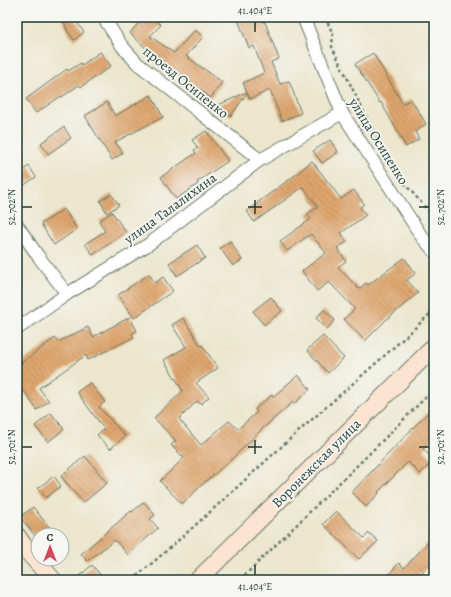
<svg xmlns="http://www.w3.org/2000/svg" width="451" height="597" viewBox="0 0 451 597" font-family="Alegreya,serif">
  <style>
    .building { fill: url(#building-back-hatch) }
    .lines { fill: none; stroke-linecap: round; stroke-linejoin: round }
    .street-casing { stroke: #667869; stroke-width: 14 }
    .secondary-casing { stroke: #667869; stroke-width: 19 }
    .path { stroke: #667869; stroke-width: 2.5; stroke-dasharray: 3 3; stroke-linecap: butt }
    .street { stroke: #fff; stroke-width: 12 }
    .secondary { stroke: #fde4d1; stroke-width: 17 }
    .ticks { fill: none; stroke: #1f3d34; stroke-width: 1.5 }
    .labels { text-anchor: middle; stroke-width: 3.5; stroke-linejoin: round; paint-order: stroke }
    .street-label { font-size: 14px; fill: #1f3d34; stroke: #f6f6f2 }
    .neatline { fill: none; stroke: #1f3d34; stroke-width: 1.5 }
    .ticks-label { font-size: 10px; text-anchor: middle; fill: #1f3d34 }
  </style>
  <defs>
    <pattern id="building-back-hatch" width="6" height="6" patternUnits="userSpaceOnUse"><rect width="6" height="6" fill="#dfa56d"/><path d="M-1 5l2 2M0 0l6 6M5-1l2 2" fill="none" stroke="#b4885a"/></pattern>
  </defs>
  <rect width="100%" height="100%" fill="#f6f6f2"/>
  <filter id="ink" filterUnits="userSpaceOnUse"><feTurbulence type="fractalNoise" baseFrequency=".025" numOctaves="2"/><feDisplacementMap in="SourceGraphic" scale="8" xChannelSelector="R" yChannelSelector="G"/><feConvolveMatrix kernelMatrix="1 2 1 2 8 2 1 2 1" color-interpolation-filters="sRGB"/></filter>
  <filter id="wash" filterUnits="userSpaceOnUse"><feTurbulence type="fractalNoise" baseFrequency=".012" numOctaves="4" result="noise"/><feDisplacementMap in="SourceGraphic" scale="16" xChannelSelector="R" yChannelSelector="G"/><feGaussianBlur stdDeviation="0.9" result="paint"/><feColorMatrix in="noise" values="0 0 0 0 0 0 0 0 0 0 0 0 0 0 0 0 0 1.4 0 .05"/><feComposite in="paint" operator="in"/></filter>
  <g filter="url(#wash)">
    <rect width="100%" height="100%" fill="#ebe6cc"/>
    <g id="blocks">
      <g class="building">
        <path d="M62,17H73L84,32L74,40L66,29H67Z"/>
        <path d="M144,17H152L161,25L150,36L174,53L195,30L203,37L186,56L222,82L211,98L154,56L130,33Z"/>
        <path d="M237,17H261L264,23L265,22L279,59L271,62L280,84L289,81L301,113L282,121L270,90L250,99L247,93L231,116L216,106L247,92L243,83L264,73L254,46L249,48Z"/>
        <path d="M100,52L111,66L81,87L79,85L62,97L61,96L36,113L26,99L67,69L68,71L81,63L82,65Z"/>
        <path d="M373,53L403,104L411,99L426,124L415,132L419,139L406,147L381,102L380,103L355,64Z"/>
        <path d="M151,95L163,117L115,142L123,153L112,160L85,116L107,102L115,116Z"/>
        <path d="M64,127L71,138L48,154L41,143Z"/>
        <path d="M206,131L228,161L197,182L198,184L176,199L161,177L196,153L194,150L198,148L192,140Z"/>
        <path d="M330,140L338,152L322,163L313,151Z"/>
        <path d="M312,161L341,199L354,190L364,204L360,207L366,215L341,233L347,242L337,248L346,261L338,267L359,289L366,283L368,285L404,258L416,273L407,280L418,293L387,319L365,341L344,319L355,309L329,282L317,291L302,271L326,253L311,234L287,251L280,241L311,219L307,214L318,207L303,187L254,222L247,211L258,204L257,203L294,176Z"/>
        <path d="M29,166L36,177L17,190V174Z"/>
        <path d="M111,194L119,205L107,213L100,201Z"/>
        <path d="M64,209L77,229L54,245L41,224Z"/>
        <path d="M112,212L126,232L93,255L85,244L105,231L99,221Z"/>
        <path d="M230,241L242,260L233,266L220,248Z"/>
        <path d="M197,245L205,258L177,276L169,263Z"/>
        <path d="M149,274L155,283L163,277L173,291L134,318L118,295Z"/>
        <path d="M271,297L282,311L264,325L253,311Z"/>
        <path d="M324,310L335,320L327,329L316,318Z"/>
        <path d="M130,317L137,331L132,334L134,337L88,360L86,355L39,388L49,401L37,410L24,391L17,396V366L55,338L58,342L88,327L93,337Z"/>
        <path d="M183,318L201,346L202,345L218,368L196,383L209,397L201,404L197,401L179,419L201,445L229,421L238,429L257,412L255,409L272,395L273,397L298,375L310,389L294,404L293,402L262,429L233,458L210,478H209L182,504L160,481L184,458L171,445L176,441L154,418L183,391L164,360L186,347L172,325Z"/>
        <path d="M323,336L344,358L328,373L307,350Z"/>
        <path d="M90,383L105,402L99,407L125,436L110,449L97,435L104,429L77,392Z"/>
        <path d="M434,406V438L423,449L434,460L420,474L408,462L378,492L379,493L366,507L352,492Z"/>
        <path d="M51,413L64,429L48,442L35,426Z"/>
        <path d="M85,456L107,483L83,503L61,476Z"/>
        <path d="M54,476L61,486L46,498L38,488Z"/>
        <path d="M144,502L155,515L150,519L158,528L128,555L115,540L87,561L81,554L131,511L132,512Z"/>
        <path d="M33,507L49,527L36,537L20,517Z"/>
        <path d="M336,511L364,538L369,533L378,541L359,559L323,524Z"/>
        <path d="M434,536V559L421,574L419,572L415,577L418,580H384L399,563L404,568Z"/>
        <path d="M92,565L105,580H75Z"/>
      </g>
    </g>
  </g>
  <g filter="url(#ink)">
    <use href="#blocks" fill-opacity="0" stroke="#667869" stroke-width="1"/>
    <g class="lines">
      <defs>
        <g id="street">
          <path d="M103,17L122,46L137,63L260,160"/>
          <path d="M303,17L342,113L422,237L434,251"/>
          <path d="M17,225L38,256L67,294"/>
          <path d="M17,329L67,294L149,244L260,160L342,113"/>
        </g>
        <g id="secondary">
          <path d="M17,536L28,552L53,580"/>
          <path d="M198,580L434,347"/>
        </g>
      </defs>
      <use href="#street" class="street-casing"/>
      <use href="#secondary" class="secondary-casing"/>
      <g class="path">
        <path d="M325,17L333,34L332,47L379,143"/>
        <path d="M404,183L434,217"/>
        <path d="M132,580C189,533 243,481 299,431C344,391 390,352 434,310"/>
        <path d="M240,580L369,454L434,389"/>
      </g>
      <use href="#street" class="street"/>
      <use href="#secondary" class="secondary"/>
    </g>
  </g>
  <path class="ticks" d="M255,22V32M255,200V214M22,207H32M248,207H262M419,207H429M255,440V454M22,447H32M248,447H262M419,447H429M255,565V575"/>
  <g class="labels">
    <g class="street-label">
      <text transform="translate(186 82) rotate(39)" y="5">проезд Осипенко</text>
      <text transform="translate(379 141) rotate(58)" y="5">улица Осипенко</text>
      <text transform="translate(170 208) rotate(-36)" y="5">улица Талалихина</text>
      <text transform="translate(316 463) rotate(-45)" y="5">Воронежская улица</text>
    </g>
  </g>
  <rect width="451" height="597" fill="none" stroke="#f6f6f2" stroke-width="44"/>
  <g transform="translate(50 547)"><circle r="19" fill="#f6f6f2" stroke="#a0aca6"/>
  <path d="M0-3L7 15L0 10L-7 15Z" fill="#d1495b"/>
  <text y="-6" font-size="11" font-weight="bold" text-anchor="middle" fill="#1f3d34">С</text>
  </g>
  <rect x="22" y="22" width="407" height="553" class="neatline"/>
  <g class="ticks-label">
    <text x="255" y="14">41.404°E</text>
    <text transform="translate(11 207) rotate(-90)" y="4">52.702°N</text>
    <text transform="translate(440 207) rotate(-90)" y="4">52.702°N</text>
    <text transform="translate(11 447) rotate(-90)" y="4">52.701°N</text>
    <text transform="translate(440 447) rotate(-90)" y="4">52.701°N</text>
    <text x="255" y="590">41.404°E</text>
  </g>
</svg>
